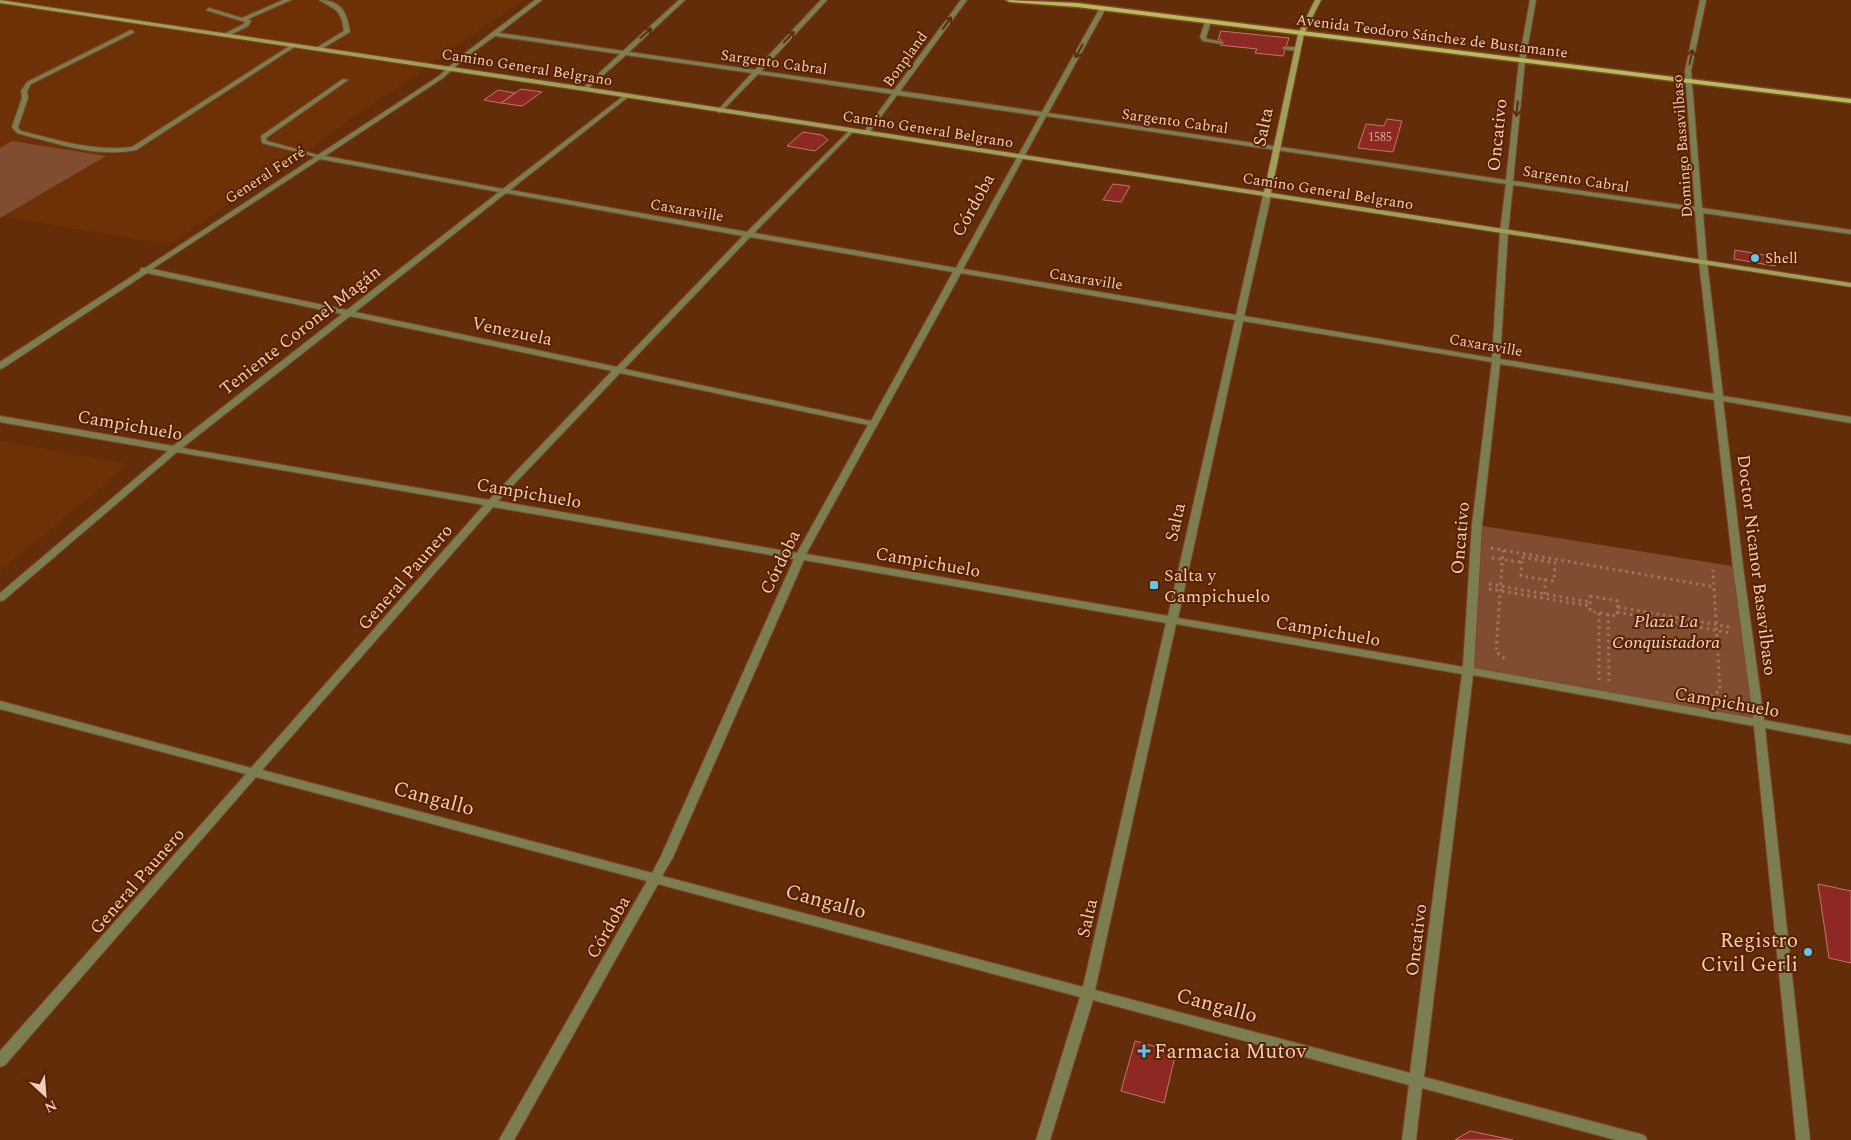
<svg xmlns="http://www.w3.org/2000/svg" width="1851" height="1140" viewBox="0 0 1851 1140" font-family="Spectral,serif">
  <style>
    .built { fill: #6e3006 }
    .green { fill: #814d31 }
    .building { fill: #8d2922; stroke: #bf776e }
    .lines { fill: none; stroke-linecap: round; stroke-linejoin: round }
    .lane-casing { stroke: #7d4a29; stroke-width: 2 }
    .street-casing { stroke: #7d4a29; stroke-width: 2 }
    .secondary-casing { stroke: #7d4a29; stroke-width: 2 }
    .primary-casing { stroke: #7d4a29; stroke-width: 3 }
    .path { stroke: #a27458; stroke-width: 3; stroke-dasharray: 2.5 4; stroke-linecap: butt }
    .lane { fill: #7d7d52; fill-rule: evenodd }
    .street { fill: #7d7d52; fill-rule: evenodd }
    .secondary { fill: #a09f59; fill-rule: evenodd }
    .primary { fill: #bbb95d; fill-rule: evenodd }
    .oneway { stroke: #5c2b08 }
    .poi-dot { fill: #64c5ee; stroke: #582200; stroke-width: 2 }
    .labels { text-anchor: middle; stroke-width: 4; stroke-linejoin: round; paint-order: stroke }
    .far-number-label { font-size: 12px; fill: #d7a496 }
    .far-street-label { font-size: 15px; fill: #f0cdbc; stroke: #582200 }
    .far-poi-label { font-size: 15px; fill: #f0cdbc; stroke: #582200; text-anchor: start }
    .street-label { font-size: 18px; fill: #f0cdbc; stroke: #582200 }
    .poi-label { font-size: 18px; fill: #f0cdbc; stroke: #582200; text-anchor: start }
    .park-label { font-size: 18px; font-style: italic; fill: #eed4c8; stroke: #582200 }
    .near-street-label { font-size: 21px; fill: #f0cdbc; stroke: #582200 }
    .near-poi-label { font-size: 21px; fill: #f0cdbc; stroke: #582200; text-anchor: end }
  </style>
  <rect width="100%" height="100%" fill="#642d09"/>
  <g class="built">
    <path d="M0,0H523L169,245L0,216Z"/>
    <path d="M0,441L129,464L0,571Z"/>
  </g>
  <g class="green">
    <path d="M12,141L106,156L0,218V148Z"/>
    <path d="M1477,525L1738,567L1759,724L1468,671Z"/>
  </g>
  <g class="building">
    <path d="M1221,31L1289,38L1283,56L1255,53L1257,49L1220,45L1222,40H1218Z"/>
    <path d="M521,89L542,92L522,106L501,103Z"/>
    <path d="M498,90L515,93L501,103L484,100Z"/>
    <path d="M1387,119L1402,121L1393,152L1358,148L1366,124L1384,126Z"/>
    <path d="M803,132L822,135L828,140L815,151L787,146Z"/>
    <path d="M1113,184L1130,186L1121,202L1103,200Z"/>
    <path d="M1735,250L1776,257L1775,266L1734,259Z"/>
    <path d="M1818,884L1851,891V963L1829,958Z"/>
    <path d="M1135,1041L1176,1052L1164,1103L1121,1091Z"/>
    <path d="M1470,1131L1513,1140H1455Z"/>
  </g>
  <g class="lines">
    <defs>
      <g id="lane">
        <path d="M283,0H291L248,19L251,21L248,26L226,37L224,36V34L244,24L245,22L206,10L209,8L242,18Z"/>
        <path d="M319,0C341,0 347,12 350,32L318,51L315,49L316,48L344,31C341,9 336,10 319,0Z"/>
        <path d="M1208,20L1211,22L1206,37L1207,39L1223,42V44L1203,41L1200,37L1205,22Z"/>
        <path d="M131,30L134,32L133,33L31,84L27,91L28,98L18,127L21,131C58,140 94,152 132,147L291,45L296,46L136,150C96,158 55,143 17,133L12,127L22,98L21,91L27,82Z"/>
        <path d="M1283,47H1298L1301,49C1297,52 1288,50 1283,49Z"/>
        <path d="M343,79L348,80L266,138L267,141L321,156V158L262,143L261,136Z"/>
      </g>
      <path id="street" d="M535,0H542L499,33L623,51L679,0H685L629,52L755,70L821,0H827L761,71L894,90L961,0H967L900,91L1042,112L1100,8L1103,6L1106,8L1048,113L1506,180L1519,61L1530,0H1536L1525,61L1513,181L1695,207L1685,71L1700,0H1706L1691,71L1702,208L1851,230V234L1703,213L1707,262L1723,396L1851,417V423L1723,401L1743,567L1764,720L1851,736V744L1765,728L1810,1140H1796L1754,726L1473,675L1424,1077L1640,1134L1645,1136L1647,1140H1616L1422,1088L1416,1140H1402L1409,1085L1093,1000L1050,1140H1036L1080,997L658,884L514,1140H499L647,881L256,777L5,1065L0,1067V1051L246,774L0,709V701L251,768L484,505L177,452L4,600L0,601V593L168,451L0,422V416L173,446L342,314L147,273L3,368L0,369V362L140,271L141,268H145L439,76L461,56ZM495,36L620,54L583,88L582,89L585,91L626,55L752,73L718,110V112L720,113L758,74L892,94L863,133L866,135L868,134L897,95L1040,116L956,268L754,233L853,132L854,131L851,129L747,232L510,190L628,97L629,96L626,94L503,189L325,156L443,78L465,58ZM1046,116L1506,184L1500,232L1492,358L1244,316L1271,196L1267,194L1263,196L1236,315L963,269ZM320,159L499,192L347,310L152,269ZM1513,185L1695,211L1699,262L1714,394L1500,359L1508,232ZM506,193L743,236L617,367L355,312ZM750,237L953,272L871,421L624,369ZM961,273L1235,320L1168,616L806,554ZM350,316L612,371L489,500L182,448ZM1243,321L1492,362L1472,525L1463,667L1178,618ZM1500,364L1714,400L1733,567L1753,718L1474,668L1482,525ZM620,373L868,425L797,553L498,501ZM493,507L794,559L661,856L652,873L262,770ZM804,560L1166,623L1083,987L662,876L673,857ZM1176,624L1462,674L1410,1073L1095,990Z"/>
      <path id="secondary" d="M0,0L585,87L1264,192L1298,34L1315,0H1321L1304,34L1271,193L1851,283V287L1270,197L1267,198L1264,196L585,91L0,3Z"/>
      <path id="primary" d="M1006,0L1077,3L1851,99V103L1077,7L1010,2Z"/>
    </defs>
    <use href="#lane" class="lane-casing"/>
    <use href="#street" class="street-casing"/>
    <use href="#secondary" class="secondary-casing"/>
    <use href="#primary" class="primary-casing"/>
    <g class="path">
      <path d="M1491,548L1715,587"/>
      <path d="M1503,550L1496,652L1508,661"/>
      <path d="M1522,557L1555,563L1554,581L1521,576Z"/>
      <path d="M1492,558L1521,562"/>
      <path d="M1545,579V594"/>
      <path d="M1489,584L1590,602"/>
      <path d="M1489,589L1590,606"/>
      <path d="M1590,596L1618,601L1617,616L1590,611Z"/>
      <path d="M1618,607L1730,627"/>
      <path d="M1617,612L1730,633"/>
      <path d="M1599,613V680"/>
      <path d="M1608,614L1609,681"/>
      <path d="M1711,697L1720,690L1713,570"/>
    </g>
    <use href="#lane" class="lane"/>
    <use href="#street" class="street"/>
    <use href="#secondary" class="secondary"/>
    <use href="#primary" class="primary"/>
  </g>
  <defs><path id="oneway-shaft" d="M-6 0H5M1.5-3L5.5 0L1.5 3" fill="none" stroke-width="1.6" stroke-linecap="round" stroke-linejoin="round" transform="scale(1.25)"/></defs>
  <g class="oneway">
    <use href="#oneway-shaft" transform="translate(947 23) rotate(-54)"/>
    <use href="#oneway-shaft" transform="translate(646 33) rotate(-42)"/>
    <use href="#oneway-shaft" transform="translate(789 37) rotate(-47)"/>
    <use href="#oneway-shaft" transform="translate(1079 51) rotate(119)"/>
    <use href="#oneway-shaft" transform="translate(1691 57) rotate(-78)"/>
    <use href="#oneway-shaft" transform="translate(1517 109) rotate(96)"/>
  </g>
  <g class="poi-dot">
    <circle cx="1755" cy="258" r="5"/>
    <rect x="1149" y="580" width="10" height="10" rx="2.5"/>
    <circle cx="1808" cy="952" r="5"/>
    <path d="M1141.5 1043.5h5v5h5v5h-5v5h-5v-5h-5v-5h5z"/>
  </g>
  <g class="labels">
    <g class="far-number-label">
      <text x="1380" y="141">1585</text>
    </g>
    <g class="far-street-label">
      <text transform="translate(1432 36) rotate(7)" y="5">Avenida Teodoro Sánchez de Bustamante</text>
      <text transform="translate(905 59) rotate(-54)" y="5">Bonpland</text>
      <text transform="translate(774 62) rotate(8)" y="5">Sargento Cabral</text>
      <text transform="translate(527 67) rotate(9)" y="5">Camino General Belgrano</text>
      <text transform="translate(1175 121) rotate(8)" y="5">Sargento Cabral</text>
      <text transform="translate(928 129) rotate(9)" y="5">Camino General Belgrano</text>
      <text transform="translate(1682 146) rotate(-94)" y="5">Domingo Basavilbaso</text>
      <text transform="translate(265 175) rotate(-33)" y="5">General Ferré</text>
      <text transform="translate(1576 179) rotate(9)" y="5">Sargento Cabral</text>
      <text transform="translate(1328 191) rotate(9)" y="5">Camino General Belgrano</text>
      <text transform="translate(687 210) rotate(10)" y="5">Caxaraville</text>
      <text transform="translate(1086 279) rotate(9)" y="5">Caxaraville</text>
      <text transform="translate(1486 345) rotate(10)" y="5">Caxaraville</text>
    </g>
    <g class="far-poi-label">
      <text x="1765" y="263">Shell</text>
    </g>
    <g class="street-label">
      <text transform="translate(1263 127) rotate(-78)" y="6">Salta</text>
      <text transform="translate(1497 135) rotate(-84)" y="6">Oncativo</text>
      <text transform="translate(973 205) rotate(-61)" y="6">Córdoba</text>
      <text transform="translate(300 330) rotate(-38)" y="6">Teniente Coronel Magán</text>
      <text transform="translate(512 331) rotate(12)" y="6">Venezuela</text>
      <text transform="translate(130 425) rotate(10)" y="6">Campichuelo</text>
      <text transform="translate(529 493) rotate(10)" y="6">Campichuelo</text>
      <text transform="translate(1175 522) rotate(-77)" y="6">Salta</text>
      <text transform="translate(1460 538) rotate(-85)" y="6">Oncativo</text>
      <text transform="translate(780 562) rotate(-64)" y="6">Córdoba</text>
      <text transform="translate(928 562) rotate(10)" y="6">Campichuelo</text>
      <text transform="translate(1757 565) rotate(83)" y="6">Doctor Nicanor Basavilbaso</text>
      <text transform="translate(405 577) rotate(-49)" y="6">General Paunero</text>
      <text transform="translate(1328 631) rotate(10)" y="6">Campichuelo</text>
      <text transform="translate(1727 702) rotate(10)" y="6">Campichuelo</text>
      <text transform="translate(137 881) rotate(-49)" y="6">General Paunero</text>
      <text transform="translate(1087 918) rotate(-77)" y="6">Salta</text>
      <text transform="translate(608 927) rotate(-60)" y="6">Córdoba</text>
      <text transform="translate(1416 940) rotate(-83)" y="6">Oncativo</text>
    </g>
    <g class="poi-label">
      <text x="1164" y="581">Salta y<tspan x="1164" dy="21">Campichuelo</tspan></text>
    </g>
    <g class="park-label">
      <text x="1666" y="627">Plaza La<tspan x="1666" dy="21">Conquistadora</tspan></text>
    </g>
    <g class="near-street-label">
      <text transform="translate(434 798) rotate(15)" y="7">Cangallo</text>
      <text transform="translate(826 901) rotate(15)" y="7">Cangallo</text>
      <text transform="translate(1217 1005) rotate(15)" y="7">Cangallo</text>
    </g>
    <g class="near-poi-label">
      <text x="1798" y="947">Registro<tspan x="1798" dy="24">Civil Gerli</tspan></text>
      <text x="1154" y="1058" text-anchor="start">Farmacia Mutov</text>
    </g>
  </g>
  <g transform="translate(45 1095) rotate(154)" stroke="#582200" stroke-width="4" paint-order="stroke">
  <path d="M0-4L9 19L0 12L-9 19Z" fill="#f0cdbc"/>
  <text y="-8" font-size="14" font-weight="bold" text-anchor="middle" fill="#f0cdbc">N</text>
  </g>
</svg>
